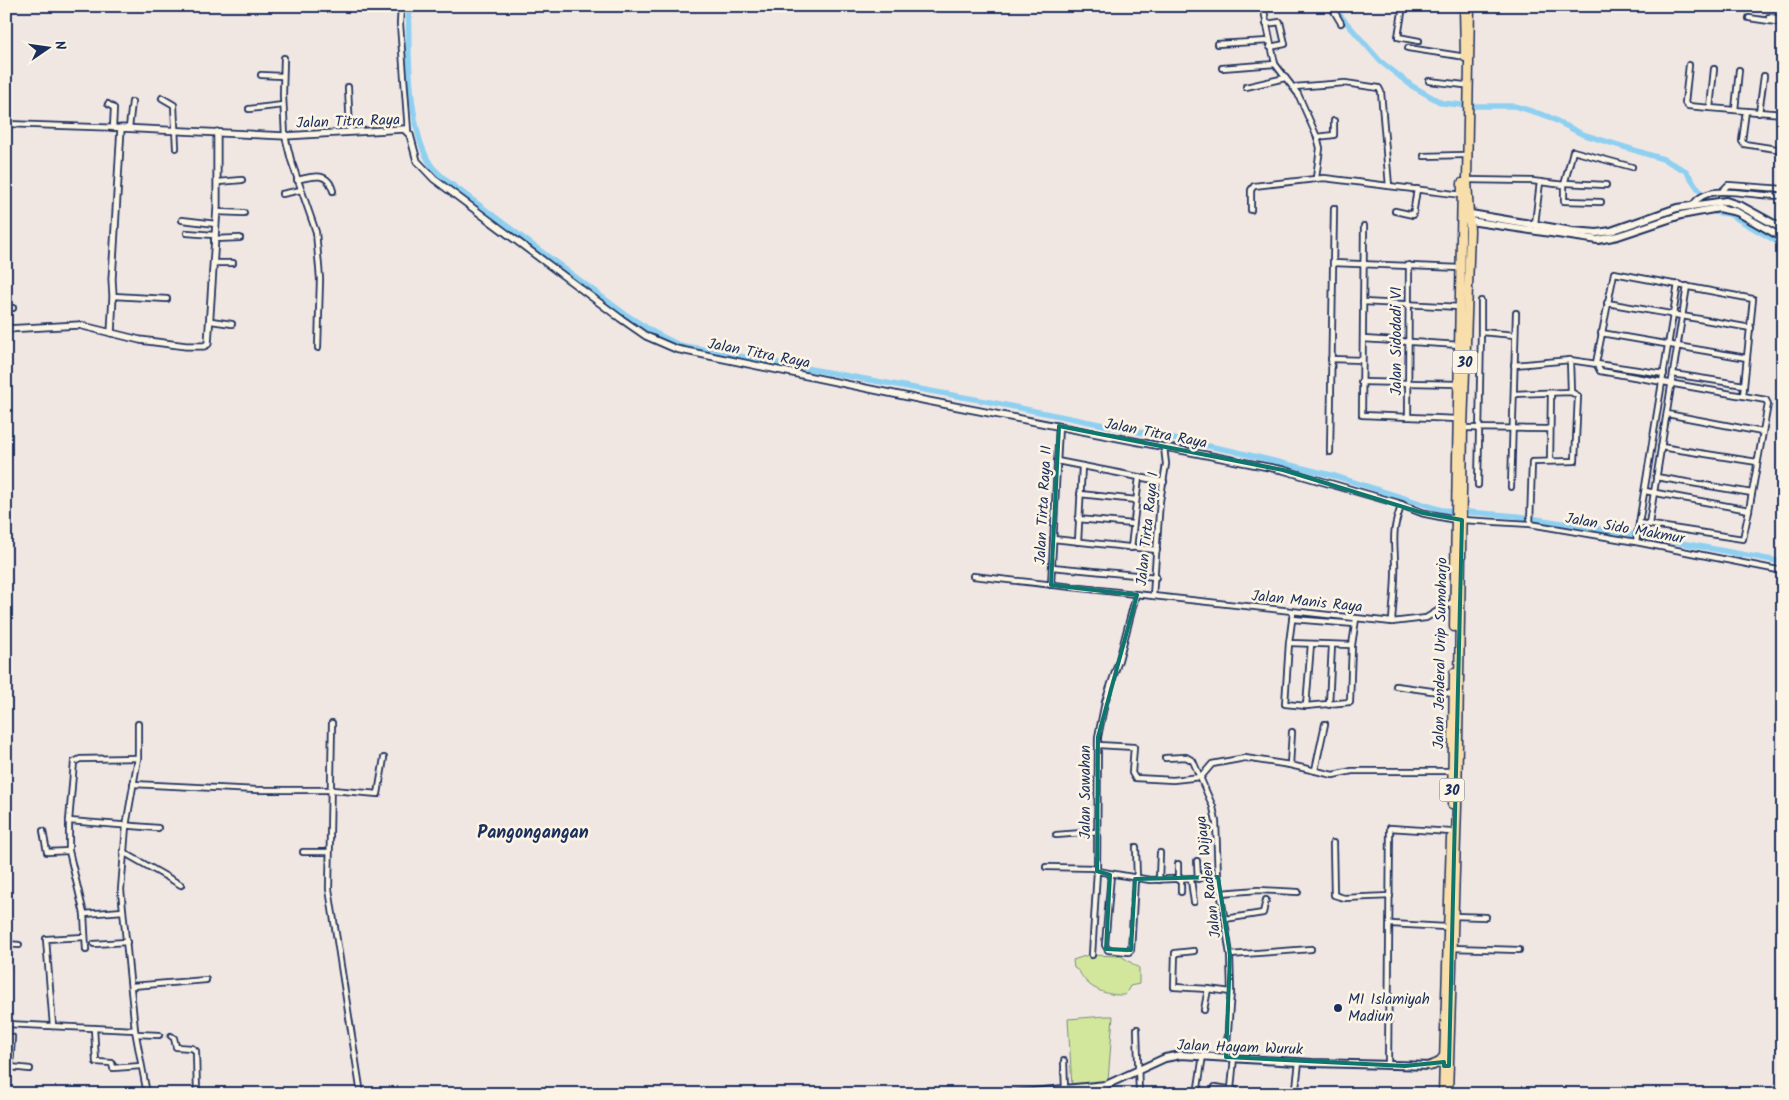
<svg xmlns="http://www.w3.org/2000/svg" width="1789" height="1100" viewBox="0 0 1789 1100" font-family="Kalam,sans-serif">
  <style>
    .green { fill: #d3e79c; stroke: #778b7d }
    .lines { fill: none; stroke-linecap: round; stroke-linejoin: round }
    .canal { stroke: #8fd0f1; stroke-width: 5.5 }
    .minor-tunnel { stroke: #c5c2c8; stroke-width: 4.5; stroke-dasharray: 4.5 2; stroke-linecap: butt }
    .minor-casing { stroke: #1b2f5e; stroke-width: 8 }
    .tertiary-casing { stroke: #1b2f5e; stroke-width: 9 }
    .secondary-casing { stroke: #1b2f5e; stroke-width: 10 }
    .trunk-casing { stroke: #1b2f5e; stroke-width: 11 }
    .minor { stroke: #fcf5e5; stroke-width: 4.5 }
    .tertiary { stroke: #fcf5e5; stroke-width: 5.5 }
    .secondary { stroke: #fcf5e5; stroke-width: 6 }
    .trunk { stroke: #f8deab; stroke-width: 8 }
    .marked { fill: none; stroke: #0f766e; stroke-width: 4; stroke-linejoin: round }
    .poi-dot { fill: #1b2f5e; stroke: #fcf5e5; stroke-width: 2 }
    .labels { text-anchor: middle; stroke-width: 5; stroke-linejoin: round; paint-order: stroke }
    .shield { fill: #fcf5e5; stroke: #5e6a86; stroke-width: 1 }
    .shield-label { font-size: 14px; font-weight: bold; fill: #1b2f5e }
    .street-label { font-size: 15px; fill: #1b2f5e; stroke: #fcf5e5 }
    .poi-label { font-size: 15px; fill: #1b2f5e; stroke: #fcf5e5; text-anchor: start }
    .quarter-label { font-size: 18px; font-weight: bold; fill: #1b2f5e; stroke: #fcf5e5 }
  </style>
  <rect width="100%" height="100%" fill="#f0e7e3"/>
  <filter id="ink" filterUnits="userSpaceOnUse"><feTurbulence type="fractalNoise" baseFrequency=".02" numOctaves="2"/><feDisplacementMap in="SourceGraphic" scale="10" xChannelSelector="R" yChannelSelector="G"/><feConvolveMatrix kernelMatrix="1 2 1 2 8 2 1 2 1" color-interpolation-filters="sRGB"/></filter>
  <g filter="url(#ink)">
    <g class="green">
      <path d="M1088,955L1121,956L1139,968V984L1130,986L1125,995C1111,996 1093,991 1084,979C1080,974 1080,971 1074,968L1073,960Z"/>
      <path d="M1106,1016H1113L1108,1081L1096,1085L1072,1087L1068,1019Z"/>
    </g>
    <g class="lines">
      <g class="canal">
        <path d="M409,6C408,48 408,131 431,165C435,171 442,176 447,181L622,312L655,333L679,345L985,401L1233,451L1335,476L1442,510L1517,516L1655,538L1783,562"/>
        <path d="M1338,13L1380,61L1412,86L1442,103L1472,106H1515L1547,116L1582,134L1663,159L1686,171L1714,212L1729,214L1783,245"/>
      </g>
      <path class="minor-tunnel" d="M159,1035L171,1036"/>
      <defs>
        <g id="minor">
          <path d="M401,6L400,24L408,131"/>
          <path d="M1263,6L1275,64L1298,94L1317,137L1320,148L1316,178"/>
          <path d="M1331,6L1341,23"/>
          <path d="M1403,6L1398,37L1419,41"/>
          <path d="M1769,17L1783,19"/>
          <path d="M1749,18L1783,23"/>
          <path d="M1266,24L1280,22L1285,44L1270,47"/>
          <path d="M1217,44L1269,41"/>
          <path d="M1408,48L1466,57"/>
          <path d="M284,58L283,95L285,136L291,160L316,232L320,279L318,348"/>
          <path d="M1689,65L1685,103L1688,106L1710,108"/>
          <path d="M1222,68L1275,64"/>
          <path d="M1714,69L1710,108L1746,111L1742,141L1744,144L1783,150"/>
          <path d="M261,75L282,76"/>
          <path d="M1429,81L1464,85"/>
          <path d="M348,87L350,132"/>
          <path d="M1246,87L1285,78"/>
          <path d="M1294,87L1345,83L1379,88L1381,92L1389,186"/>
          <path d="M162,98L174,105L176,148"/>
          <path d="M108,104L114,108L113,128"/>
          <path d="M249,109L283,105"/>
          <path d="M1735,110L1739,70"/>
          <path d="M1746,111L1783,114"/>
          <path d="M1759,113L1764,76"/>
          <path d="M1782,114L1783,105"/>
          <path d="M6,124L121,128"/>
          <path d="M129,128L132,102"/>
          <path d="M1317,137L1334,135V121"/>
          <path d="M1424,156L1463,155"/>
          <path d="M297,180C313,176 328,171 333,191"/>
          <path d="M1467,180L1532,181L1564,185L1573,151L1632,167"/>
          <path d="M218,182L242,180"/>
          <path d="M1565,183L1606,185"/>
          <path d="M1564,185V201L1601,202"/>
          <path d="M1723,190L1728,185L1783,189"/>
          <path d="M282,194L301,190"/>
          <path d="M1693,205C1709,179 1758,200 1783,195"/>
          <path d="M1251,210V190L1254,186L1324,178L1462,195"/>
          <path d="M1395,211L1413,215L1417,189"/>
          <path d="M217,212L244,213"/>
          <path d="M182,220L216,224"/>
          <path d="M1535,224L1540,182"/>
          <path d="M1364,226L1362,415L1457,419"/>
          <path d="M187,233L214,235"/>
          <path d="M214,239L240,238"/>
          <path d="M214,263H233"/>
          <path d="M1333,263L1461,268"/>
          <path d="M113,296L167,299"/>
          <path d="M1363,302L1460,307"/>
          <path d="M1607,303L1751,328"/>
          <path d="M6,308H13"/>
          <path d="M211,321L232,324"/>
          <path d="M1481,332V301"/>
          <path d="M1601,333L1747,358"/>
          <path d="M1363,339L1460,345"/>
          <path d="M1331,359L1362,360"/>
          <path d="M1570,360L1571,392"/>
          <path d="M1514,365L1570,360L1664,374"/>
          <path d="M1673,374L1744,385"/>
          <path d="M1361,382L1458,384"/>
          <path d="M1514,394L1571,392L1578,396L1575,461L1532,462L1530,524"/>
          <path d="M1667,414L1762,432"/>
          <path d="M1408,417L1409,265"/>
          <path d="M1461,428L1549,429"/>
          <path d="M1661,447L1757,462"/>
          <path d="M1330,452L1334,208"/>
          <path d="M1057,461L1164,482"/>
          <path d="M1550,461L1551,394"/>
          <path d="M1656,477L1752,493"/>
          <path d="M1478,485L1481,332L1515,335"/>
          <path d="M1511,487L1516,313"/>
          <path d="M1645,491L1749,510L1768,404L1766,400L1743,396L1600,371L1596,363L1614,273L1753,299L1743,396"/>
          <path d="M1080,494L1136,500"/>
          <path d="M1078,519L1133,524"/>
          <path d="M1462,520L1530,524L1636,542L1783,571"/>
          <path d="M1639,523L1743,539L1749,510"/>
          <path d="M1649,524L1687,286"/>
          <path d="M1053,539L1157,550"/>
          <path d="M1078,542L1082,466"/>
          <path d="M1636,542L1678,284"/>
          <path d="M1131,548L1139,477"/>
          <path d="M1052,567L1156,577"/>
          <path d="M973,576L1153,596L1160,501L1166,464L1164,447"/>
          <path d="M1051,585L1059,426"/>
          <path d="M1136,595L1119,660L1105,702L1098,737L1097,871L1150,880L1218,877"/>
          <path d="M1153,596L1392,622L1426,618L1454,601"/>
          <path d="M1293,613L1289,643L1352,645L1356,619"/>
          <path d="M1292,619L1355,624"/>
          <path d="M1392,622C1393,602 1396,581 1395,562C1394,536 1392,530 1402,504"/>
          <path d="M1289,643L1285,704L1306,706L1350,702L1352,645"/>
          <path d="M1396,686L1453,694"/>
          <path d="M1329,705L1332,645"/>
          <path d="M1306,706L1311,644"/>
          <path d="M332,723L329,889L361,1094"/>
          <path d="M138,724V758L126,826L121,890L135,1030L147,1094"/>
          <path d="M1098,745L1134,747L1132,773L1135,778L1173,780L1201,777"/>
          <path d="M1165,758L1186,757L1193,761L1213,807L1216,822L1218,877L1230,955L1231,992L1226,1057"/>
          <path d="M1290,765L1292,732"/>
          <path d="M1315,770L1325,724"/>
          <path d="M1201,777L1212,764L1245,758L1290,765L1333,775L1352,771H1452"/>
          <path d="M133,784L257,790H332L378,794L384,758"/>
          <path d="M69,821L158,828"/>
          <path d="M43,831L47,852L69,851"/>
          <path d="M1056,835L1096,832"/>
          <path d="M1333,843L1334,895L1344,898L1390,896"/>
          <path d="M1136,847L1137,879"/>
          <path d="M123,852L181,885"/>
          <path d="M303,852H328"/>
          <path d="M1197,861L1198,879"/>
          <path d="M1046,867L1097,868"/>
          <path d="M1111,875L1105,945L1108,950L1129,952L1131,950L1135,879"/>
          <path d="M1159,880L1160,853"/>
          <path d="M1178,880V864"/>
          <path d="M1181,880V892"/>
          <path d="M1191,880L1194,902"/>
          <path d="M1221,893L1258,890L1298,892"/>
          <path d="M84,914L123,911"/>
          <path d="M1453,916L1486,917"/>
          <path d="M1225,919L1263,913L1266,900"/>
          <path d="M1391,924L1446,927"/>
          <path d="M94,944L127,942"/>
          <path d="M1452,948L1519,950"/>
          <path d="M86,950L84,914L69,851V821L74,762L80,759L138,758"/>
          <path d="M1194,951L1175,953L1174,987L1208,989"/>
          <path d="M1092,955L1097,871"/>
          <path d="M1230,955L1311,949"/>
          <path d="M6,967L7,944L19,945"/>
          <path d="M132,986L206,980"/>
          <path d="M1204,1010L1208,989L1231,992"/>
          <path d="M6,1024L135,1030"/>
          <path d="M53,1026L46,939L85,937"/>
          <path d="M94,1028L96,1062L112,1063L113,1068L141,1066"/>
          <path d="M1137,1029L1139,1094"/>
          <path d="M136,1034L159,1035"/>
          <path d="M6,1036L12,1037L10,1067L30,1069"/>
          <path d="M171,1036L174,1038L176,1047L192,1048L196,1051L197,1094"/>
          <path d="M1064,1061L1065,1090"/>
          <path d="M1388,1066L1390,828L1451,832"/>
          <path d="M1296,1088L1299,1062"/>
          <path d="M1231,1089L1234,1057"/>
          <path d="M1197,1094L1203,1055"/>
          <path d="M1213,1094L1215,1087L1235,1090L1236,1094"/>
        </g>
        <g id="tertiary">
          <path d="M6,329L79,325L140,340L186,346H204L208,344L217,207V132"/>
          <path d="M111,333L113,296L112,279L121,128L285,136L404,129L410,135L417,161L434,179L620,318L646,336L676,349L928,401L1283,470L1397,503L1423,513L1458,520"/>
        </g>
        <g id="secondary">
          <path d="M1465,213L1572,231L1597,233L1611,231L1677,208L1726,201L1741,206L1783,229"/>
          <path d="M1463,220L1598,240L1618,236L1681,215L1719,208L1737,212L1783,238"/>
          <path d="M1012,1094L1106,1085L1165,1058L1181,1055L1312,1063L1433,1066"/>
        </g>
        <g id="trunk">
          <path d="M1464,6L1465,57"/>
          <path d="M1454,627L1462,183"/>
          <path d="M1452,804L1454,673"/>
          <path d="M1430,1066L1438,1063L1444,1056"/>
          <path d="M1443,1094L1451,838"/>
          <path d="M1448,1094L1457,806L1463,428L1470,231L1467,180L1470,6"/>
        </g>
      </defs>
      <use href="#minor" class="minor-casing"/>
      <use href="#tertiary" class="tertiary-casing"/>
      <use href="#secondary" class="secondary-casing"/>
      <use href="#trunk" class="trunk-casing"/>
      <use href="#minor" class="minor"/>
      <use href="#tertiary" class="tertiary"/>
      <use href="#secondary" class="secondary"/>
      <use href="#trunk" class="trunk"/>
    </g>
  </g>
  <path class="marked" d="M1059,426L1283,470L1423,513L1462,520L1449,1066H1444V1062L1405,1066L1226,1057L1230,955L1218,877L1135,879L1131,950L1106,949L1110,875L1097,871L1098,737L1137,595L1051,585Z"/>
  <circle class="poi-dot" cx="1338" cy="1008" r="5"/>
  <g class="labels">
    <g class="shield">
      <rect x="1452.5" y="350.5" width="25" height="23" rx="4"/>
      <rect x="1439.5" y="778.5" width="25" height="23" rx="4"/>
    </g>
    <g class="shield-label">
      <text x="1465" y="367">30</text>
      <text x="1452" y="795">30</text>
    </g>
    <g class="street-label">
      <text transform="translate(348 121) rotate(-2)" y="5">Jalan Titra Raya</text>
      <text transform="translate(1396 341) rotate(-90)" y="5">Jalan Sidodadi VI</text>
      <text transform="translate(759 353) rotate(11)" y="5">Jalan Titra Raya</text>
      <text transform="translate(1156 433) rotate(11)" y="5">Jalan Titra Raya</text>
      <text transform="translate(1043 505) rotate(-87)" y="5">Jalan Tirta Raya II</text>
      <text transform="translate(1625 528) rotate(10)" y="5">Jalan Sido Makmur</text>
      <text transform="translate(1147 529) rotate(-84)" y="5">Jalan Tirta Raya I</text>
      <text transform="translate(1307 601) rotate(6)" y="5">Jalan Manis Raya</text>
      <text transform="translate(1440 653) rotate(-89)" y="5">Jalan Jenderal Urip Sumoharjo</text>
      <text transform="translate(1085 792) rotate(-90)" y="5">Jalan Sawahan</text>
      <text transform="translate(1208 877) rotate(-97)" y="5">Jalan Raden Wijaya</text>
      <text transform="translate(1240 1047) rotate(2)" y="5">Jalan Hayam Wuruk</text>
    </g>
    <g class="poi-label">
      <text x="1348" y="1004">MI Islamiyah<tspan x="1348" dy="17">Madiun</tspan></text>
    </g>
    <g class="quarter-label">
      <text x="533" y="838">Pangongangan</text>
    </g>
  </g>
  <rect width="1789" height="1100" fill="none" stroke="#fcf5e5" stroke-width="25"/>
  <rect x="12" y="12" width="1764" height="1075" fill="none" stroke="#1b2f5e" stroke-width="2" filter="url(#ink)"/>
  <g transform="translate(48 48) rotate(77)" stroke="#fcf5e5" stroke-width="4" paint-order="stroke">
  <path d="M0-4L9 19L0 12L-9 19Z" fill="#1b2f5e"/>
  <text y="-8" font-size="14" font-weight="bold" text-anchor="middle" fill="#1b2f5e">N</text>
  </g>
</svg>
